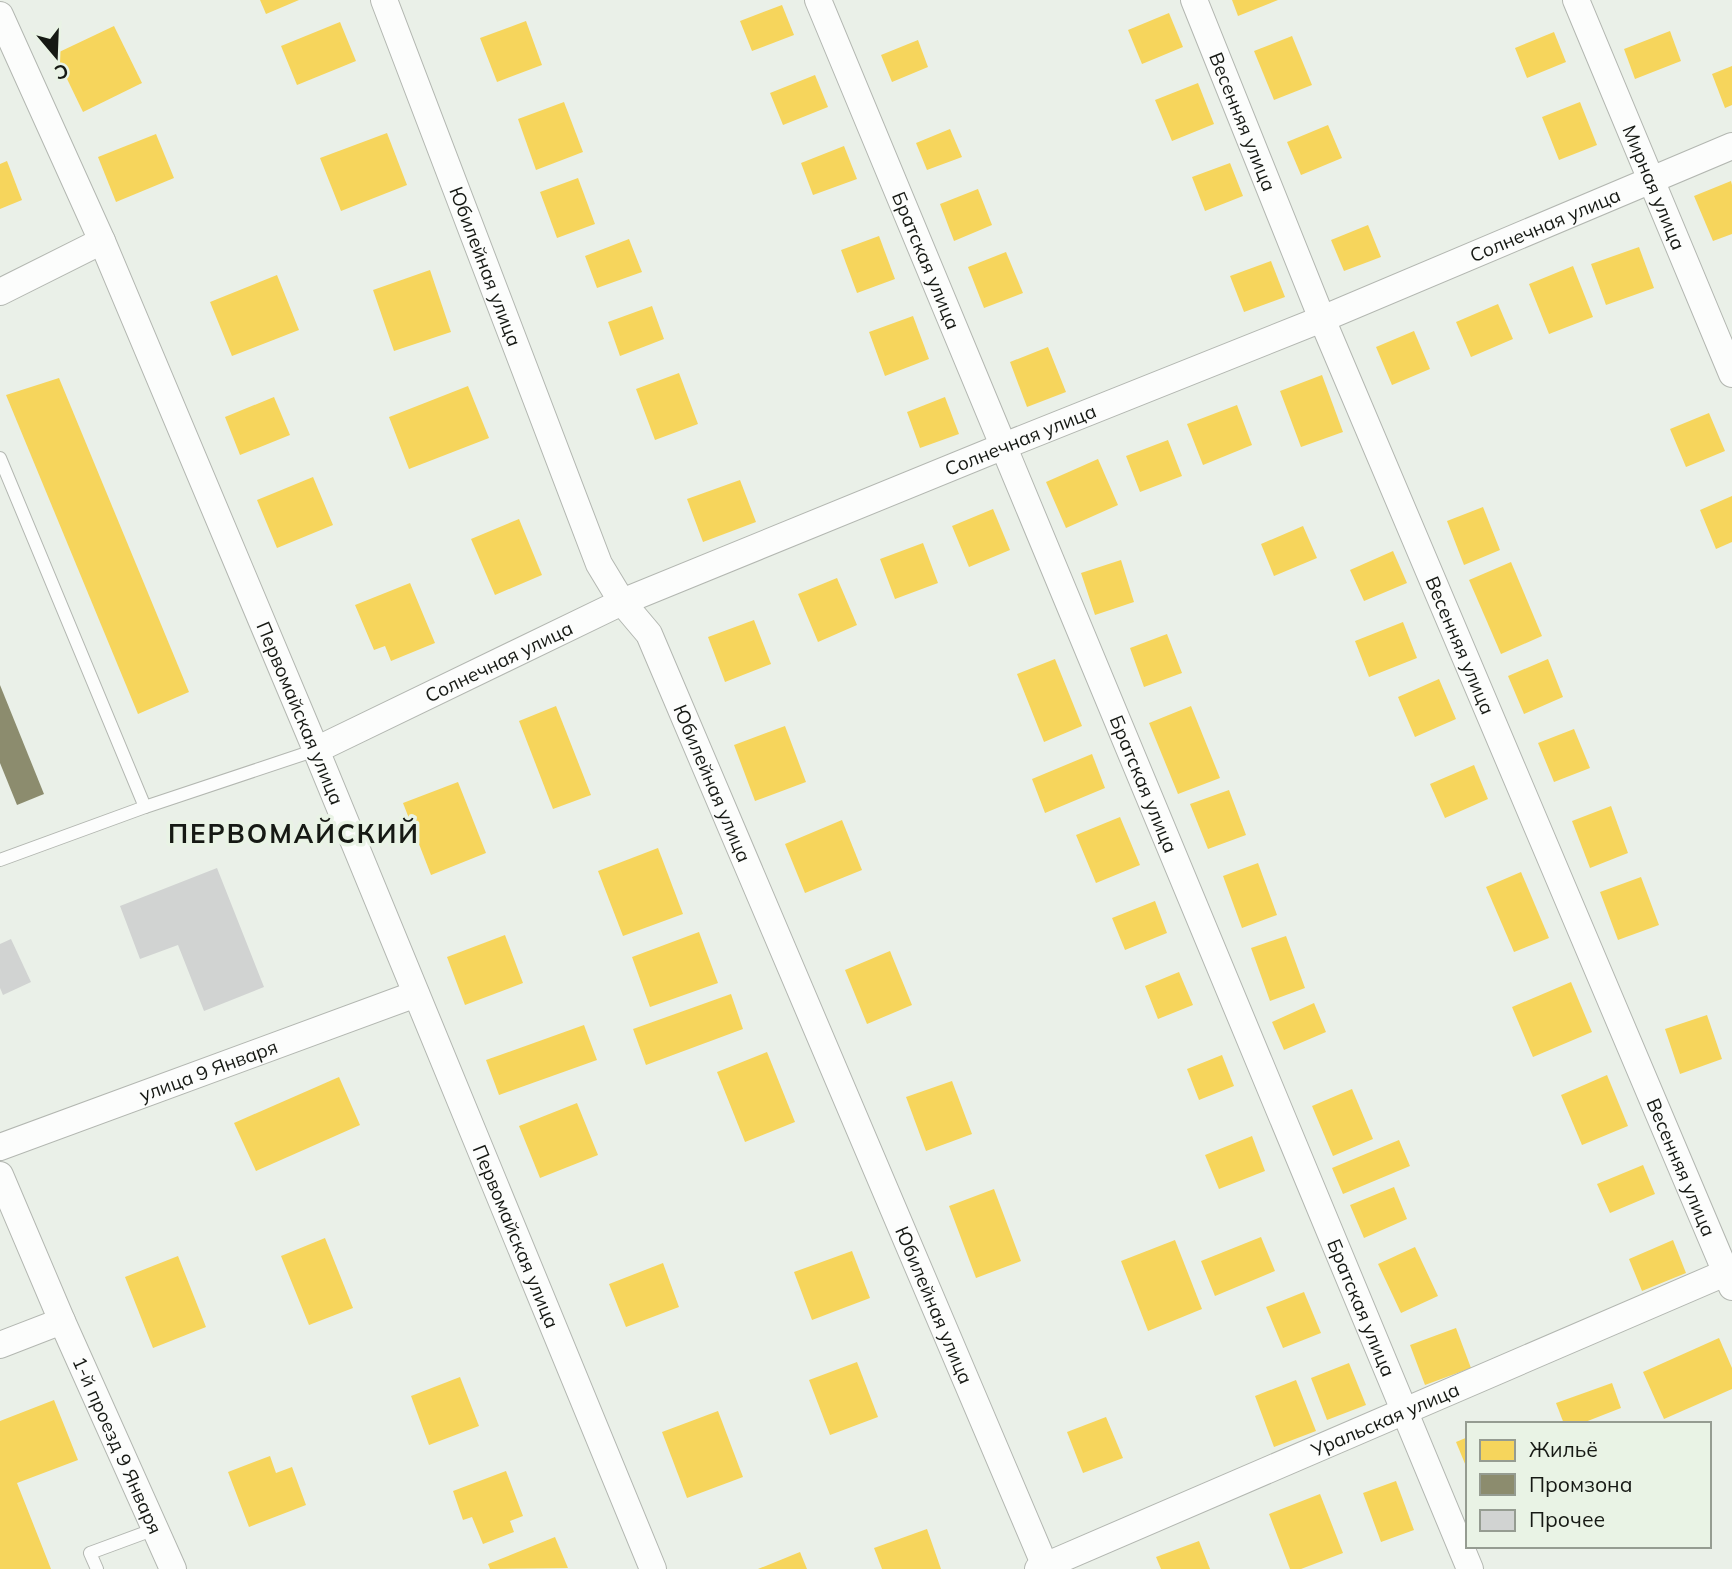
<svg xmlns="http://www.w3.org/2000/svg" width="1732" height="1569" viewBox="0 0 1732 1569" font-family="Mulish,sans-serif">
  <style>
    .homes { fill: #f6d55c }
    .industry { fill: #8c8c6e }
    .building { fill: #d1d3d2 }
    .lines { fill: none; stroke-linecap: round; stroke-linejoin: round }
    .lane-casing { stroke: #b3b7b1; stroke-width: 14 }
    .street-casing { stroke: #b3b7b1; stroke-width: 28 }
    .lane { stroke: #fcfdfc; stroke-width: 12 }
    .street { stroke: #fcfdfc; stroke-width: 26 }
    .labels { text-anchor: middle; stroke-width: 7; stroke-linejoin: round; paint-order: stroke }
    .street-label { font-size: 19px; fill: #161914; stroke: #e9f3e5 }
    .district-label { font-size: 26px; font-weight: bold; letter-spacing: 2px; fill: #161914; stroke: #e9f3e5 }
  </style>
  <rect width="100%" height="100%" fill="#eaf0e8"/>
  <g class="homes">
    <path d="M260,0H299L266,14Z"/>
    <path d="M1232,0H1278L1238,16Z"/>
    <path d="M782,5L794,35L752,51L740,21Z"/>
    <path d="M1169,13L1183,47L1142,64L1128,30Z"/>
    <path d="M526,21L542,65L497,82L480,38Z"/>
    <path d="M340,22L356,61L297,85L281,46Z"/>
    <path d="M114,26L142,83L83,112L55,54Z"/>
    <path d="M1670,31L1681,61L1635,79L1624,49Z"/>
    <path d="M1554,32L1566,62L1527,78L1515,48Z"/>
    <path d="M1292,36L1312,85L1274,100L1254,51Z"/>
    <path d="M918,40L928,67L892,82L881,55Z"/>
    <path d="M1732,66V105L1725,108L1712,74Z"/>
    <path d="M815,75L828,107L783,125L770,93Z"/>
    <path d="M1198,83L1214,124L1172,141L1155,100Z"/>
    <path d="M564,102L583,152L536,170L518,119Z"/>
    <path d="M1580,102L1597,145L1559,160L1542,117Z"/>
    <path d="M1328,125L1342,158L1301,175L1287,142Z"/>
    <path d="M950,129L962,157L927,170L916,143Z"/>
    <path d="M387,133L407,185L341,211L320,158Z"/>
    <path d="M156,134L174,178L116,202L98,157Z"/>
    <path d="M844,146L857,179L813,195L801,163Z"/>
    <path d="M7,161L22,200L0,209V164Z"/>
    <path d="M1230,163L1243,196L1205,211L1192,177Z"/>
    <path d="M578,178L595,224L557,238L540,192Z"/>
    <path d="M1731,181L1732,185V234L1713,241L1694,196Z"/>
    <path d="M978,189L992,225L954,241L940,204Z"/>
    <path d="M1368,225L1381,257L1344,271L1331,240Z"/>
    <path d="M879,236L895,279L857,293L841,250Z"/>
    <path d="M629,239L642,272L597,288L585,256Z"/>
    <path d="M1639,247L1654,288L1606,305L1591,264Z"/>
    <path d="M1006,252L1023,293L984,308L968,267Z"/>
    <path d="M1271,261L1285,297L1244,312L1230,276Z"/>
    <path d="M1573,266L1593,317L1549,334L1529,284Z"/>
    <path d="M430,270L451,332L394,351L373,290Z"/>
    <path d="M277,275L299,330L232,356L210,302Z"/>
    <path d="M1498,304L1513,339L1471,357L1456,322Z"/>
    <path d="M652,306L664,339L620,356L608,322Z"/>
    <path d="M913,316L929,359L885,376L869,332Z"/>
    <path d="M1414,331L1430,369L1392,385L1376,347Z"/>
    <path d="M1048,347L1066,392L1027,407L1010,362Z"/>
    <path d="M679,373L698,424L655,440L636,389Z"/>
    <path d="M1322,375L1343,432L1301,447L1280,391Z"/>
    <path d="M59,378L189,692L138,714L6,395Z"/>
    <path d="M468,386L489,438L409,469L389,417Z"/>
    <path d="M274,397L290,435L240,455L225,417Z"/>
    <path d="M945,397L959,434L920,448L907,412Z"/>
    <path d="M1237,405L1252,445L1203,465L1187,424Z"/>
    <path d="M1709,413L1725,451L1686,467L1670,429Z"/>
    <path d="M1168,440L1182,476L1140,492L1126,456Z"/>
    <path d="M1098,459L1118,505L1066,528L1046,482Z"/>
    <path d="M313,477L333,525L277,548L257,500Z"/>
    <path d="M740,480L756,522L703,542L687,499Z"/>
    <path d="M1732,496V542L1716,549L1700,510Z"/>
    <path d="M1483,507L1500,550L1464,565L1447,521Z"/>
    <path d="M993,509L1010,550L969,567L952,526Z"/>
    <path d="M519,519L542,575L495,595L471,539Z"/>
    <path d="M1303,526L1317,558L1274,576L1261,544Z"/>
    <path d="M923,543L938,583L895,599L880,559Z"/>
    <path d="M1393,551L1407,583L1364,601L1350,570Z"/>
    <path d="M1121,560L1134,602L1095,615L1081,573Z"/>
    <path d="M1511,562L1542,636L1501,654L1469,580Z"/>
    <path d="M837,578L857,625L818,642L798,594Z"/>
    <path d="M410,583L435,643L391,661L385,646L374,650L355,605Z"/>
    <path d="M754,620L771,664L725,682L708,637Z"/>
    <path d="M1403,622L1417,658L1369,677L1355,641Z"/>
    <path d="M1167,634L1182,673L1144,687L1130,648Z"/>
    <path d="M1055,659L1082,726L1044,742L1017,674Z"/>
    <path d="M1548,659L1563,697L1524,714L1508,676Z"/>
    <path d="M1439,679L1456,719L1415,737L1398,697Z"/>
    <path d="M556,706L591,795L553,809L519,721Z"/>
    <path d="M1191,706L1220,778L1178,794L1149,723Z"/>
    <path d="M785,726L806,782L755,801L734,745Z"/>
    <path d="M1574,729L1590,768L1554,782L1538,743Z"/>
    <path d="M1092,754L1105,788L1045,813L1032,779Z"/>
    <path d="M1474,765L1488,799L1445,818L1430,784Z"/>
    <path d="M458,782L486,853L431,875L403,803Z"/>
    <path d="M1229,790L1246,835L1208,849L1190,804Z"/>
    <path d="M1611,806L1628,853L1590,868L1572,821Z"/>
    <path d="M1120,817L1140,865L1096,883L1076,835Z"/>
    <path d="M842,820L862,870L805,893L785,844Z"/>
    <path d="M658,848L683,914L623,936L598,871Z"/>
    <path d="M1258,863L1277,915L1242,928L1223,876Z"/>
    <path d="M1521,872L1549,938L1514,952L1486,887Z"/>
    <path d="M1641,877L1659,925L1618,940L1600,892Z"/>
    <path d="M1155,901L1167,933L1125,950L1112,918Z"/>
    <path d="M699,932L718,983L650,1007L632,957Z"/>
    <path d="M505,935L523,983L465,1005L447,957Z"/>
    <path d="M1286,936L1305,988L1270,1001L1251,948Z"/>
    <path d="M890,951L912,1005L867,1024L845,970Z"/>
    <path d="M1179,972L1193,1005L1158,1019L1145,986Z"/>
    <path d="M1571,982L1592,1032L1533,1057L1512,1007Z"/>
    <path d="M731,994L743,1029L646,1065L633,1029Z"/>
    <path d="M1314,1003L1326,1032L1284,1050L1272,1022Z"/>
    <path d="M1707,1015L1722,1059L1680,1074L1665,1029Z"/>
    <path d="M584,1025L597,1060L499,1095L486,1060Z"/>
    <path d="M767,1052L795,1122L745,1142L717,1072Z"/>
    <path d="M1222,1055L1234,1086L1199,1100L1187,1069Z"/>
    <path d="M1607,1075L1628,1126L1582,1145L1561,1095Z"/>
    <path d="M339,1077L360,1125L256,1171L234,1123Z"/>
    <path d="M952,1081L972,1134L926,1151L906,1097Z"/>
    <path d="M1352,1089L1373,1139L1333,1156L1312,1106Z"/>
    <path d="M577,1103L598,1155L540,1178L519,1126Z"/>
    <path d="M1252,1136L1265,1171L1219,1189L1205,1155Z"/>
    <path d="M1399,1140L1410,1166L1343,1194L1332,1168Z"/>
    <path d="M1643,1165L1655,1194L1610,1213L1597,1184Z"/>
    <path d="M1394,1187L1407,1219L1364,1238L1350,1205Z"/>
    <path d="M994,1189L1021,1261L976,1278L949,1206Z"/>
    <path d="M1261,1237L1275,1271L1215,1296L1201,1261Z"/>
    <path d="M325,1238L353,1308L309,1325L281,1256Z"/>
    <path d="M1175,1240L1202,1309L1148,1331L1121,1261Z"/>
    <path d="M1673,1240L1686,1273L1642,1291L1629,1259Z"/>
    <path d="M1415,1247L1438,1296L1401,1313L1378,1264Z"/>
    <path d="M852,1251L870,1298L812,1320L794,1272Z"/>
    <path d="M178,1256L206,1327L153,1348L125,1277Z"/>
    <path d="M663,1263L679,1307L626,1327L609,1284Z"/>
    <path d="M1304,1292L1321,1333L1283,1348L1266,1307Z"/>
    <path d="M1456,1328L1471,1368L1425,1385L1410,1345Z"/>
    <path d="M1719,1338L1732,1368V1389L1664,1419L1643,1372Z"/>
    <path d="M857,1362L878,1417L830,1435L809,1380Z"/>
    <path d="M1349,1363L1366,1405L1327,1420L1311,1378Z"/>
    <path d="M460,1377L479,1426L429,1445L411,1396Z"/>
    <path d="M1296,1380L1316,1431L1274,1447L1255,1396Z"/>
    <path d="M1612,1383L1621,1408L1580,1424H1564L1556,1403Z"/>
    <path d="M54,1400L78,1460L17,1483L51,1569H0V1421Z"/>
    <path d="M718,1411L743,1477L687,1498L662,1432Z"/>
    <path d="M1106,1417L1123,1458L1083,1473L1067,1432Z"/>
    <path d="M1468,1437V1471L1456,1442Z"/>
    <path d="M270,1456L276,1473L292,1467L306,1505L249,1527L228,1472Z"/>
    <path d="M506,1471L523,1516L510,1521L514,1532L483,1544L472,1517L463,1520L453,1491Z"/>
    <path d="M1396,1481L1414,1530L1381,1542L1363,1493Z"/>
    <path d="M1320,1494L1343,1553L1301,1569H1290L1269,1514Z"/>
    <path d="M927,1529L941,1569H882L874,1548Z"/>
    <path d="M555,1537L568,1568L490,1569L488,1564Z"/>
    <path d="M1199,1541L1210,1569H1161L1156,1557Z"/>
    <path d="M800,1552L807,1569H758Z"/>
  </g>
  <path class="industry" d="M0,685L44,794L17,805L0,763Z"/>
  <g class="building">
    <path d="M217,868L264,987L204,1011L178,945L140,959L120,906Z"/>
    <path d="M11,939L31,982L3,995L0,988V944Z"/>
  </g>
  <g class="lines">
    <defs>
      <g id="lane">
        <path d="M0,458L145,807L0,860"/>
        <path d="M145,807L316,750"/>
        <path d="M97,1569L90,1553L155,1529"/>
      </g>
      <g id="street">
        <path id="s1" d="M384,0L599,564L622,602L649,634L1045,1566"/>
        <path id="s2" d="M818,0L1470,1569"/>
        <path id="s3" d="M1194,0L1322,319L1732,1287"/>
        <path id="s4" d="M1576,0L1732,374"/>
        <path id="s5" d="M0,15L102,241L316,750L653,1569"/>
        <path d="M0,292L102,241"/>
        <path id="s6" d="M316,750L622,602L1004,446L1322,319L1732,146"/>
        <path id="s7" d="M0,1147L416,994"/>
        <path d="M0,1175L62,1321L0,1345"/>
        <path id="s8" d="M62,1321L173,1569"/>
        <path id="s9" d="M1038,1569L1732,1270"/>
      </g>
    </defs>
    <use href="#lane" class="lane-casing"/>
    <use href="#street" class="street-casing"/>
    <use href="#lane" class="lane"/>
    <use href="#street" class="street"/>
  </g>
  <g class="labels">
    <g class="street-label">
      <text dy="7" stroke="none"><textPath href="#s3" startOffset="131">Весенняя улица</textPath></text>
      <text dy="7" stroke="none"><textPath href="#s4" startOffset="203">Мирная улица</textPath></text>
      <text dy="7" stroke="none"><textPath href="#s6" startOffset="1337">Солнечная улица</textPath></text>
      <text dy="7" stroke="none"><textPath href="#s2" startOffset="282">Братская улица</textPath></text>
      <text dy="7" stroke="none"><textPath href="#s1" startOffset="285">Юбилейная улица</textPath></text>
      <text dy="7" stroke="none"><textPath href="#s6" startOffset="770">Солнечная улица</textPath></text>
      <text dy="7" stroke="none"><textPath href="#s3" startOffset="698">Весенняя улица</textPath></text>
      <text dy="7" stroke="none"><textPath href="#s6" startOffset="203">Солнечная улица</textPath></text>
      <text dy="7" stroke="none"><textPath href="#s5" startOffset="760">Первомайская улица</textPath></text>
      <text dy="7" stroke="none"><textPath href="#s1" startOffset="852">Юбилейная улица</textPath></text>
      <text dy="7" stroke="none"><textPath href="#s2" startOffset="849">Братская улица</textPath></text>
      <text dy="7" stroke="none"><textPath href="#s7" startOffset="222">улица 9 Января</textPath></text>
      <text dy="7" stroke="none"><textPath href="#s3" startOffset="1265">Весенняя улица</textPath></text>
      <text dy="7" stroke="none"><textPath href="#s5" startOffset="1326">Первомайская улица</textPath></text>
      <text dy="7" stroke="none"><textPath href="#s1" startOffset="1419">Юбилейная улица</textPath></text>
      <text dy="7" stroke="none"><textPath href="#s2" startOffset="1416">Братская улица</textPath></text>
      <text dy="7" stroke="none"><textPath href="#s9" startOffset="378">Уральская улица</textPath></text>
      <text dy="7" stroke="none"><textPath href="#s8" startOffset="136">1-й проезд 9 Января</textPath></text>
    </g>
    <g class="district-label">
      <text x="294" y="843">ПЕРВОМАЙСКИЙ</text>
    </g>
  </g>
  <rect x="1466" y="1422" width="245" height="126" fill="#e9f3e5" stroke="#959c91" stroke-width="2"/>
  <rect x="1480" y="1440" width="35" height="21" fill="#f6d55c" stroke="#959c91" stroke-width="2"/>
  <text x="1529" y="1457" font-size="21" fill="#161914">Жильё</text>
  <rect x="1480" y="1474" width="35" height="21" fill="#8c8c6e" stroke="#959c91" stroke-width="2"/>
  <text x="1529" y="1492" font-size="21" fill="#161914">Промзона</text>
  <rect x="1480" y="1510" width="35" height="21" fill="#d1d3d2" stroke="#959c91" stroke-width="2"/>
  <text x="1529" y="1527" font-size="21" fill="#161914">Прочее</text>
  <g transform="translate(56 56) rotate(161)" stroke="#e9f3e5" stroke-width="5" paint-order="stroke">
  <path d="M0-5L12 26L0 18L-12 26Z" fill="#161914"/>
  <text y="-10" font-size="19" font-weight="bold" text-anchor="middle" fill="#161914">С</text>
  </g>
</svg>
